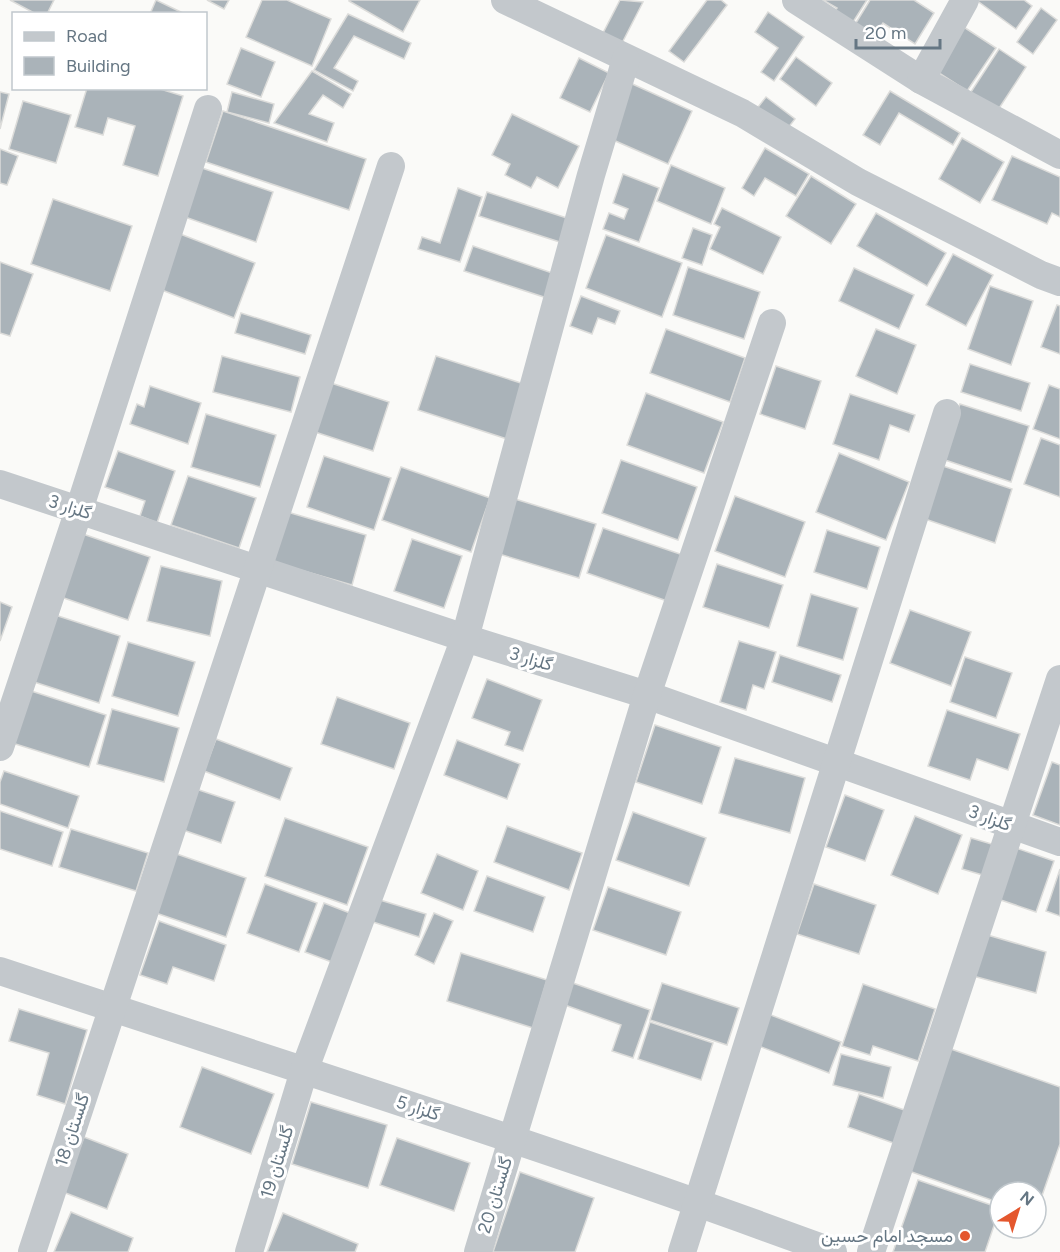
<svg xmlns="http://www.w3.org/2000/svg" width="1060" height="1252" viewBox="0 0 1060 1252" font-family="Figtree,Vazirmatn,sans-serif">
  <style>
    .building { fill: #aab3b9; stroke: #dcdcda; stroke-width: 1.5 }
    .lines { fill: none; stroke-linecap: round; stroke-linejoin: round }
    .street { stroke: #c3c8cc; stroke-width: 28 }
    .poi-dot { fill: #e4572e; stroke: #fff; stroke-width: 2 }
    .labels { text-anchor: middle; stroke-width: 6; stroke-linejoin: round; paint-order: stroke }
    .street-label { font-size: 18px; fill: #657683; stroke: #fff }
    .poi-label { font-size: 18px; fill: #657683; stroke: #fff; text-anchor: end }
  </style>
  <rect width="100%" height="100%" fill="#fafaf8"/>
  <g class="building">
    <path d="M10,0H54L47,14H36Z"/>
    <path d="M156,0L185,14H150Z"/>
    <path d="M207,0H229L224,9Z"/>
    <path d="M262,0H287L331,19L312,66L246,37Z"/>
    <path d="M349,0H420L403,32L349,1Z"/>
    <path d="M620,0L643,2L620,47L601,37Z"/>
    <path d="M707,0H721L727,5L684,62L669,51Z"/>
    <path d="M823,0H867L848,30L830,19L837,8Z"/>
    <path d="M870,0H914L934,13L915,44L883,23L873,38L854,26Z"/>
    <path d="M976,0H1024L1032,6L1016,29Z"/>
    <path d="M1041,8L1057,20L1033,54L1017,42Z"/>
    <path d="M768,12L804,37L774,81L761,72L778,48L755,32Z"/>
    <path d="M348,14L411,43L404,59L354,36L334,68L358,81L353,91L314,70Z"/>
    <path d="M953,20L996,48L967,91L925,64Z"/>
    <path d="M241,48L275,62L261,97L227,84Z"/>
    <path d="M999,49L1026,67L996,113L969,95Z"/>
    <path d="M796,57L832,83L816,106L780,79Z"/>
    <path d="M579,58L609,73L590,112L560,98Z"/>
    <path d="M312,71L351,94L343,108L323,95L309,114L334,123L327,142L274,123Z"/>
    <path d="M628,82L692,111L668,164L604,136Z"/>
    <path d="M87,88H157L183,96L158,176L123,165L135,126L108,118L103,135L75,127Z"/>
    <path d="M890,91L960,133L953,145L899,113L880,145L863,135Z"/>
    <path d="M0,92L9,94L0,129Z"/>
    <path d="M232,92L274,104L269,123L227,112Z"/>
    <path d="M766,97L795,119L784,133L755,111Z"/>
    <path d="M23,101L71,115L56,163L9,149Z"/>
    <path d="M223,111L366,159L349,210L206,162Z"/>
    <path d="M512,114L579,146L558,188L537,177L531,188L505,175L510,164L492,155Z"/>
    <path d="M962,138L1004,162L980,203L939,179Z"/>
    <path d="M765,148L809,174L796,196L765,178L754,196L742,188Z"/>
    <path d="M0,149L18,156L7,185L0,183Z"/>
    <path d="M1012,156L1060,177V217L1052,213L1047,224L992,200Z"/>
    <path d="M671,165L725,188L711,224L657,201Z"/>
    <path d="M202,168L273,192L256,242L185,217Z"/>
    <path d="M623,174L659,188L639,242L603,229L609,213L624,219L628,209L613,203Z"/>
    <path d="M811,176L856,204L831,244L786,216Z"/>
    <path d="M458,188L482,197L460,262L418,249L422,237L440,243Z"/>
    <path d="M487,192L576,221L569,245L479,216Z"/>
    <path d="M53,199L132,226L110,291L31,264Z"/>
    <path d="M722,208L781,237L763,274L710,249L720,227L714,224Z"/>
    <path d="M876,213L946,253L927,286L857,246Z"/>
    <path d="M693,228L712,235L702,265L682,258Z"/>
    <path d="M175,232L255,263L234,318L154,287Z"/>
    <path d="M606,235L682,263L662,317L586,288Z"/>
    <path d="M473,246L561,276L553,300L464,271Z"/>
    <path d="M953,254L993,275L966,326L926,305Z"/>
    <path d="M0,262L33,274L10,336L0,333Z"/>
    <path d="M688,267L760,292L744,339L673,315Z"/>
    <path d="M854,268L914,295L899,329L839,301Z"/>
    <path d="M990,286L1033,301L1011,365L968,349Z"/>
    <path d="M581,296L620,311L615,324L598,318L592,334L570,326Z"/>
    <path d="M1057,305L1060,306V354L1041,347Z"/>
    <path d="M241,313L311,335L305,354L235,333Z"/>
    <path d="M666,329L745,358L730,402L650,373Z"/>
    <path d="M876,329L916,345L897,394L856,376Z"/>
    <path d="M222,356L300,377L291,412L213,392Z"/>
    <path d="M436,356L524,384L507,439L418,410Z"/>
    <path d="M970,364L1030,383L1021,411L961,392Z"/>
    <path d="M776,366L821,381L805,429L760,414Z"/>
    <path d="M331,383L389,402L373,451L315,432Z"/>
    <path d="M1049,385L1060,389V439L1033,429Z"/>
    <path d="M150,386L201,403L188,444L130,424L137,404L144,407Z"/>
    <path d="M646,393L723,422L704,473L627,445Z"/>
    <path d="M850,394L915,415L909,432L890,425L879,460L833,444Z"/>
    <path d="M960,404L1029,426L1011,482L942,459Z"/>
    <path d="M206,414L276,435L260,487L191,467Z"/>
    <path d="M1041,438L1060,445V497L1024,484Z"/>
    <path d="M118,451L175,471L157,523L140,516L145,501L105,487Z"/>
    <path d="M839,453L909,482L886,540L816,512Z"/>
    <path d="M324,456L391,478L374,530L307,507Z"/>
    <path d="M621,460L697,487L678,540L602,513Z"/>
    <path d="M943,466L1012,489L995,543L925,519Z"/>
    <path d="M401,467L490,498L471,552L382,520Z"/>
    <path d="M188,476L256,498L239,548L171,525Z"/>
    <path d="M735,496L805,522L785,577L715,551Z"/>
    <path d="M515,499L596,524L579,578L499,554Z"/>
    <path d="M284,511L366,535L352,585L269,561Z"/>
    <path d="M603,528L683,555L667,601L587,573Z"/>
    <path d="M827,530L880,547L867,589L814,572Z"/>
    <path d="M80,533L150,557L128,620L58,596Z"/>
    <path d="M412,539L462,556L444,608L394,591Z"/>
    <path d="M717,564L783,585L769,628L703,607Z"/>
    <path d="M161,566L222,581L210,636L147,621Z"/>
    <path d="M811,594L858,608L843,660L797,646Z"/>
    <path d="M0,602L12,607L0,641Z"/>
    <path d="M910,610L971,632L951,686L890,663Z"/>
    <path d="M52,614L120,636L99,703L31,681Z"/>
    <path d="M739,641L776,652L764,689L753,685L746,710L720,702Z"/>
    <path d="M128,642L195,662L178,716L112,696Z"/>
    <path d="M780,655L841,675L832,702L772,682Z"/>
    <path d="M965,657L1012,673L996,718L950,702Z"/>
    <path d="M487,679L542,700L523,751L505,745L510,732L472,718Z"/>
    <path d="M25,689L106,715L89,767L9,742Z"/>
    <path d="M337,697L410,723L394,769L321,744Z"/>
    <path d="M112,709L179,728L164,782L97,764Z"/>
    <path d="M947,710L1020,734L1008,770L977,759L970,780L928,766Z"/>
    <path d="M655,725L721,747L702,804L636,782Z"/>
    <path d="M216,739L292,768L280,800L204,771Z"/>
    <path d="M457,740L520,764L507,799L444,775Z"/>
    <path d="M735,758L805,778L790,833L719,813Z"/>
    <path d="M1052,762L1060,765V825L1033,815Z"/>
    <path d="M4,771L79,796L68,828L0,804V782Z"/>
    <path d="M196,789L235,802L221,843L183,830Z"/>
    <path d="M845,795L884,810L865,861L826,847Z"/>
    <path d="M0,811L63,832L52,866L0,849Z"/>
    <path d="M633,812L706,838L689,886L616,860Z"/>
    <path d="M915,816L962,835L938,894L891,875Z"/>
    <path d="M285,818L368,847L347,905L265,876Z"/>
    <path d="M507,826L582,853L569,890L494,862Z"/>
    <path d="M71,829L148,853L136,891L59,867Z"/>
    <path d="M971,838L995,845L986,876L962,869Z"/>
    <path d="M1013,847L1054,861L1036,912L995,898Z"/>
    <path d="M171,852L246,878L226,937L150,911Z"/>
    <path d="M437,854L478,871L463,910L421,893Z"/>
    <path d="M1060,869V916L1046,911Z"/>
    <path d="M487,876L545,897L533,932L474,911Z"/>
    <path d="M265,884L317,903L299,952L247,933Z"/>
    <path d="M814,884L876,905L859,954L797,934Z"/>
    <path d="M608,887L681,912L666,955L593,930Z"/>
    <path d="M380,900L426,914L419,937L373,922Z"/>
    <path d="M324,903L355,915L337,964L305,952Z"/>
    <path d="M434,913L453,921L434,964L415,955Z"/>
    <path d="M159,921L226,945L214,981L173,967L167,984L140,975Z"/>
    <path d="M984,934L1046,952L1036,993L973,976Z"/>
    <path d="M461,953L547,980L533,1028L447,1001Z"/>
    <path d="M570,982L650,1010L633,1058L612,1051L621,1025L562,1004Z"/>
    <path d="M662,983L739,1008L727,1045L650,1020Z"/>
    <path d="M863,984L935,1009L918,1061L873,1046L870,1055L842,1046Z"/>
    <path d="M19,1009L87,1030L65,1104L37,1095L49,1053L9,1041Z"/>
    <path d="M763,1012L841,1042L829,1073L751,1043Z"/>
    <path d="M650,1022L713,1043L701,1080L638,1059Z"/>
    <path d="M948,1048L1060,1087V1144L1036,1213V1192H1000V1203L906,1170Z"/>
    <path d="M841,1054L891,1067L883,1098L833,1085Z"/>
    <path d="M202,1067L274,1094L251,1154L180,1127Z"/>
    <path d="M859,1094L910,1112L899,1145L848,1127Z"/>
    <path d="M311,1102L387,1125L368,1188L292,1164Z"/>
    <path d="M84,1137L128,1154L107,1209L63,1192Z"/>
    <path d="M397,1138L470,1163L454,1211L380,1185Z"/>
    <path d="M520,1172L594,1198L575,1252H493Z"/>
    <path d="M918,1180L1000,1208L985,1252H893Z"/>
    <path d="M71,1212L133,1238L128,1252H54Z"/>
    <path d="M283,1213L358,1244L355,1252H267Z"/>
  </g>
  <g class="lines">
    <g class="street">
      <path d="M505,0L742,113L858,182L1041,275L1060,282"/>
      <path d="M796,0L921,80L1060,155"/>
      <path d="M921,80L965,0"/>
      <path d="M0,484L465,638L647,695L1060,842"/>
      <path d="M0,747L79,510L208,109"/>
      <path d="M0,971C278,1063 558,1150 833,1252"/>
      <path d="M32,1252L391,166"/>
      <path d="M249,1252L304,1071L465,638L591,175L626,59"/>
      <path d="M478,1252L647,695L772,323"/>
      <path d="M682,1252L947,413"/>
      <path d="M871,1252L1060,679"/>
    </g>
  </g>
  <circle class="poi-dot" cx="965" cy="1236" r="6"/>
  <g class="labels">
    <g class="street-label">
      <text transform="translate(70 507) rotate(18)" y="6">گلزار 3</text>
      <text transform="translate(531 659) rotate(17)" y="6">گلزار 3</text>
      <text transform="translate(990 818) rotate(20)" y="6">گلزار 3</text>
      <text transform="translate(418 1108) rotate(18)" y="6">گلزار 5</text>
      <text transform="translate(72 1130) rotate(-72)" y="6">گلستان 18</text>
      <text transform="translate(277 1162) rotate(-73)" y="6">گلستان 19</text>
      <text transform="translate(495 1195) rotate(-73)" y="6">گلستان 20</text>
    </g>
    <g class="poi-label">
      <text x="953" y="1242">مسجد امام حسین</text>
    </g>
  </g>
  <rect x="12" y="12" width="195" height="78" fill="#ffffff" stroke="#c1c8cd" stroke-width="1.5"/>
  <rect x="24" y="32" width="30" height="9" fill="#c3c8cc" stroke="#c1c8cd" stroke-width="1.5"/>
  <text x="66" y="42" font-size="18" fill="#657683">Road</text>
  <rect x="24" y="57" width="30" height="18" fill="#aab3b9" stroke="#c1c8cd" stroke-width="1.5"/>
  <text x="66" y="72" font-size="18" fill="#657683">Building</text>
  <g transform="translate(1018 1210) rotate(38)"><circle r="28" fill="#ffffff" stroke="#c1c8cd" stroke-width="1.5"/>
  <path d="M0-4.5L10 22L0 15L-10 22Z" fill="#e4572e"/>
  <text y="-9" font-size="16" font-weight="bold" text-anchor="middle" fill="#657683">N</text>
  </g>
  <path d="M856 39v9h84v-9" fill="none" stroke="#657683" stroke-width="3"/>
  <text x="865" y="39" font-size="18" fill="#657683" stroke="#ffffff" stroke-width="4.5" paint-order="stroke">20 m</text>
</svg>
